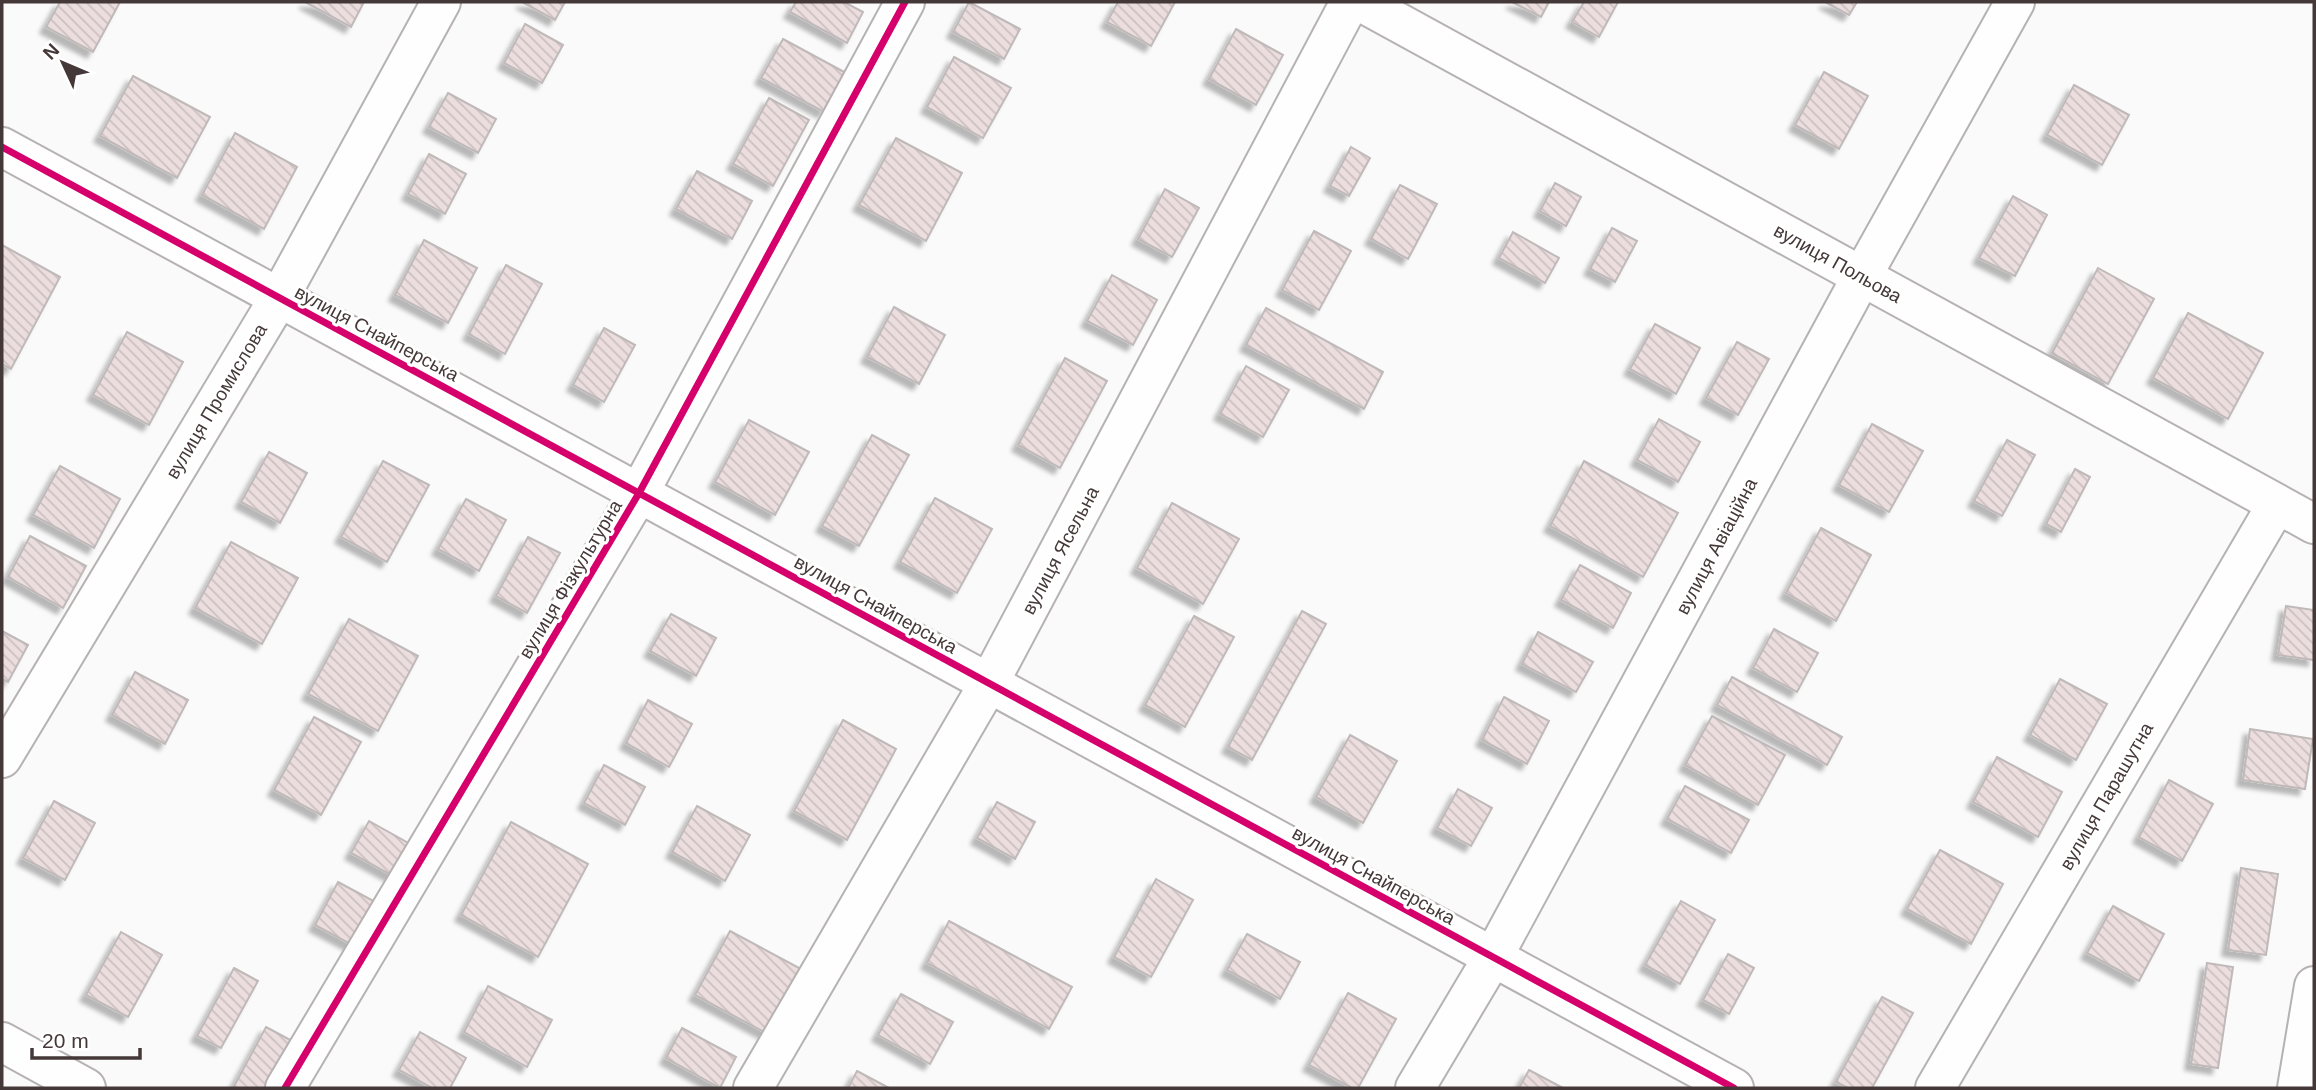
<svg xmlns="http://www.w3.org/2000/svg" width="2316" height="1090" viewBox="0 0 2316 1090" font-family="Helvetica,sans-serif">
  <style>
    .building { fill: url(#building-back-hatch); stroke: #bfb9b9; stroke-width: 2; filter: url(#shadow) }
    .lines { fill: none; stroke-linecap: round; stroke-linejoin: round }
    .minor-casing { stroke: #b7b2b2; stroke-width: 42 }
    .primary-casing { stroke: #b7b2b2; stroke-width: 42 }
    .minor { stroke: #fefefe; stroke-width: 38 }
    .primary { stroke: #fefefe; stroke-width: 38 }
    .cycleway-casing { stroke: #fff; stroke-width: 11 }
    .cycleway { stroke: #d6006c; stroke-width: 7 }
    .labels { text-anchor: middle; stroke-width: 6; stroke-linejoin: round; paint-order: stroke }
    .street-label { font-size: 19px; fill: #453838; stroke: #fff }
  </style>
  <defs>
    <pattern id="building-back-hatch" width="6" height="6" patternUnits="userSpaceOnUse" patternTransform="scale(1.75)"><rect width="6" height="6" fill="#ecdede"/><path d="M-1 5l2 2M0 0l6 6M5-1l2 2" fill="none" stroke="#ccbfbf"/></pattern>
    <filter id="shadow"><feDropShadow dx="-6" dy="6" stdDeviation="2" flood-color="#0004"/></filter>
  </defs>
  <rect width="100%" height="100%" fill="#fafafa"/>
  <g class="building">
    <path d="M60,2H120L93,52L46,27Z"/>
    <path d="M305,2H364L351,27Z"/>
    <path d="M522,2H565L555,20Z"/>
    <path d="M796,2H844L863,12L847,43L790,12Z"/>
    <path d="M969,2L1020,29L1004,59L953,32Z"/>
    <path d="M1118,2H1175L1151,46L1107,22Z"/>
    <path d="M1512,2H1549L1541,17Z"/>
    <path d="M1584,2H1618L1599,37L1572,22Z"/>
    <path d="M1825,2H1857L1849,15Z"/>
    <path d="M525,24L563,45L542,83L504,63Z"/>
    <path d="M1236,29L1283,55L1256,105L1209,79Z"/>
    <path d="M783,39L846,73L824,112L761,78Z"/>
    <path d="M954,57L1011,88L983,138L927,107Z"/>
    <path d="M1824,72L1868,96L1839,149L1795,125Z"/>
    <path d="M133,76L210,117L177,178L100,136Z"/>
    <path d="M2074,85L2129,115L2102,165L2047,135Z"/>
    <path d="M448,93L496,119L478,153L429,127Z"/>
    <path d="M769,98L809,120L773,186L733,164Z"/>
    <path d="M235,133L297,167L264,229L202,195Z"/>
    <path d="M896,138L962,173L926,241L859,205Z"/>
    <path d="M1351,147L1370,158L1349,196L1330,186Z"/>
    <path d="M429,154L466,174L445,214L408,194Z"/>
    <path d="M697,171L752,201L732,239L676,209Z"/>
    <path d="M1555,183L1581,197L1566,226L1540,211Z"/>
    <path d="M1400,185L1437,204L1408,259L1371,239Z"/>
    <path d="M1165,189L1199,208L1172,257L1138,239Z"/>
    <path d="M2013,196L2047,215L2015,276L1979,258Z"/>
    <path d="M1612,228L1637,241L1615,282L1590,269Z"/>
    <path d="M1314,231L1351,251L1319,310L1282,290Z"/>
    <path d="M1513,232L1559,258L1545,283L1499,258Z"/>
    <path d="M424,240L477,268L448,323L395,295Z"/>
    <path d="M2,245L60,277L11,369L2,364Z"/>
    <path d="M506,265L542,284L505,354L469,334Z"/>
    <path d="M2098,268L2154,299L2108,384L2052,353Z"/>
    <path d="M1112,275L1157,300L1133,345L1087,321Z"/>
    <path d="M894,307L945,335L919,384L867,357Z"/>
    <path d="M1266,308L1383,372L1364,409L1246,345Z"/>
    <path d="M2188,313L2263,353L2228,419L2153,378Z"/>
    <path d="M1655,324L1700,348L1676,394L1630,369Z"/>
    <path d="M604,328L635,345L604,402L573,385Z"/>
    <path d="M127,332L183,362L149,425L93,395Z"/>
    <path d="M1737,342L1769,359L1738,415L1706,398Z"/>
    <path d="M1065,358L1107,381L1060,468L1018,445Z"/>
    <path d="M1246,366L1289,390L1263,437L1220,414Z"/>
    <path d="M1659,419L1700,442L1678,482L1637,460Z"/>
    <path d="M749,420L809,452L775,515L715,482Z"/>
    <path d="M1872,424L1923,451L1889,512L1839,485Z"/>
    <path d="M872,435L909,455L859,546L822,526Z"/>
    <path d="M2007,440L2035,455L2002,516L1974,501Z"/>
    <path d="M269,452L307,473L280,523L241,502Z"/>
    <path d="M383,461L429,485L387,562L341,537Z"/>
    <path d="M1584,461L1678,513L1643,577L1550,526Z"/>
    <path d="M60,466L120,499L94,548L33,515Z"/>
    <path d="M2075,469L2090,477L2061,532L2046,524Z"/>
    <path d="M935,498L992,529L957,593L900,562Z"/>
    <path d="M466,499L506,520L479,571L438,549Z"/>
    <path d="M1172,503L1239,539L1203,604L1137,568Z"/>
    <path d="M1821,528L1871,555L1836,621L1786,593Z"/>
    <path d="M30,536L86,566L63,608L8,577Z"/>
    <path d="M528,537L560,553L527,613L496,596Z"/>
    <path d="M231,542L298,578L262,644L195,608Z"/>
    <path d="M1580,565L1631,593L1613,628L1561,600Z"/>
    <path d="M2286,606L2314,610V660L2278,655Z"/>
    <path d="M1302,611L1326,624L1252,760L1228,747Z"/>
    <path d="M671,614L716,638L696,676L650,651Z"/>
    <path d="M1194,616L1234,637L1185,727L1145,705Z"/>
    <path d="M349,619L418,656L378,731L308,694Z"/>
    <path d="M1774,629L1818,653L1797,692L1753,668Z"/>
    <path d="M2,631L28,645L8,682L2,679Z"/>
    <path d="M1538,632L1593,662L1576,692L1522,664Z"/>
    <path d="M135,672L188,700L165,744L112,715Z"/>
    <path d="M1732,677L1842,737L1827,765L1717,705Z"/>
    <path d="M2060,679L2107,704L2076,760L2030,735Z"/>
    <path d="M1504,697L1549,721L1527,764L1482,740Z"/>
    <path d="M648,700L692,724L669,767L626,743Z"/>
    <path d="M1712,716L1785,755L1758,805L1685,765Z"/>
    <path d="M314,717L361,742L321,815L274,790Z"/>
    <path d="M843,720L896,749L847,840L794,811Z"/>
    <path d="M2250,729L2313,739L2305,789L2243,780Z"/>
    <path d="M1350,735L1397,761L1363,823L1316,797Z"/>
    <path d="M1997,757L2062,792L2038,837L1973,802Z"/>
    <path d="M604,765L645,787L625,825L584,803Z"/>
    <path d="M2169,780L2213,804L2182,861L2139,837Z"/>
    <path d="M1685,786L1749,820L1731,853L1667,819Z"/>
    <path d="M1458,789L1492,808L1471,846L1437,828Z"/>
    <path d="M54,801L95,823L65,880L23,858Z"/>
    <path d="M997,802L1035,822L1015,859L977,838Z"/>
    <path d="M697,806L750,835L725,881L672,852Z"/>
    <path d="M369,821L419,849L402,881L351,853Z"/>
    <path d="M511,822L588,864L538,957L461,915Z"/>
    <path d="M1940,850L2003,884L1971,944L1907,909Z"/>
    <path d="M2241,868L2278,874L2266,955L2228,950Z"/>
    <path d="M1156,879L1193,900L1151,977L1114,957Z"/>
    <path d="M338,882L392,911L369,954L315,925Z"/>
    <path d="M1681,901L1715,920L1680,984L1645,965Z"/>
    <path d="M2113,906L2164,934L2139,981L2087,953Z"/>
    <path d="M949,921L1072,987L1049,1029L927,963Z"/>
    <path d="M730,931L814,976L779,1040L695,995Z"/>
    <path d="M121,932L162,955L128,1017L86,995Z"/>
    <path d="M1247,934L1300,962L1280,999L1227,970Z"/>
    <path d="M1728,954L1754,968L1729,1014L1703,1000Z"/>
    <path d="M2207,963L2233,967L2218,1068L2191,1064Z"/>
    <path d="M234,968L258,981L221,1048L197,1036Z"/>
    <path d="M488,986L552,1020L527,1067L464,1032Z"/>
    <path d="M1348,993L1396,1019L1358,1088H1352L1309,1065Z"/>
    <path d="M901,994L953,1022L930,1064L878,1035Z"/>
    <path d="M1882,997L1913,1013L1872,1088H1848L1836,1082Z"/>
    <path d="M266,1027L294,1042L269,1088H233Z"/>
    <path d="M682,1028L736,1057L720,1088L666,1058Z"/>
    <path d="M420,1032L466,1058L450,1088H432L399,1070Z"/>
    <path d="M1529,1070L1563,1088H1519Z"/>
    <path d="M857,1071L889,1088H848Z"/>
  </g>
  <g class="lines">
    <defs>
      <g id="minor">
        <path d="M1361,2L2314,524"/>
        <path d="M2,147L1734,1088"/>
        <path d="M2,758L279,298L441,2"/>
        <path d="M2,1042L86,1088"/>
        <path d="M285,1088L639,493L905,2"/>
        <path d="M753,1088L989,683L1350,2"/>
        <path d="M1415,1088L1493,957L1862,276L2015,2"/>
        <path d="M1935,1088L2277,504"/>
      </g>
      <path id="primary" d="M2297,1088L2314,986"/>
    </defs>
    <use href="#minor" class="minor-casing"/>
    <use href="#primary" class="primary-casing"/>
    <use href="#minor" class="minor"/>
    <use href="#primary" class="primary"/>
    <defs>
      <g id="cycleway">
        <path d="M2,147L1734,1088"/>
        <path d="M285,1088L639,493L905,2"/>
      </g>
    </defs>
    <use href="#cycleway" class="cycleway-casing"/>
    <use href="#cycleway" class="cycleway"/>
  </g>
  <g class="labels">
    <g class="street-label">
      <text transform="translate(1838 263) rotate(29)" y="7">вулиця Польова</text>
      <text transform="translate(377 333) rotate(28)" y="7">вулиця Снайперська</text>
      <text transform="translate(216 401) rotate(-59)" y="7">вулиця Промислова</text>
      <text transform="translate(1716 546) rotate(-62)" y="7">вулиця Авіаційна</text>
      <text transform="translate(1060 550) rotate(-62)" y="7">вулиця Ясельна</text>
      <text transform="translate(570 579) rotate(-59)" y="7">вулиця Фізкультурна</text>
      <text transform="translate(876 604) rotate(29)" y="7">вулиця Снайперська</text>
      <text transform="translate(2106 796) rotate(-60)" y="7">вулиця Парашутна</text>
      <text transform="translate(1374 875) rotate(29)" y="7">вулиця Снайперська</text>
    </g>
  </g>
  <rect width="2316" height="1090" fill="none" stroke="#453838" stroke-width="7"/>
  <g transform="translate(63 63) rotate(314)" stroke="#ffffff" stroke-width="5" paint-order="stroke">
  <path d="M0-5L12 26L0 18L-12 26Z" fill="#453838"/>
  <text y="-10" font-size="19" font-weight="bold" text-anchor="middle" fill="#453838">N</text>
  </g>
  <path d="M32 1048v10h108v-10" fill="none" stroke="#453838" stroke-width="3.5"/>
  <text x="42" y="1048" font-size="21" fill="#453838" stroke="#ffffff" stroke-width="5" paint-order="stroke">20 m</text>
</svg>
